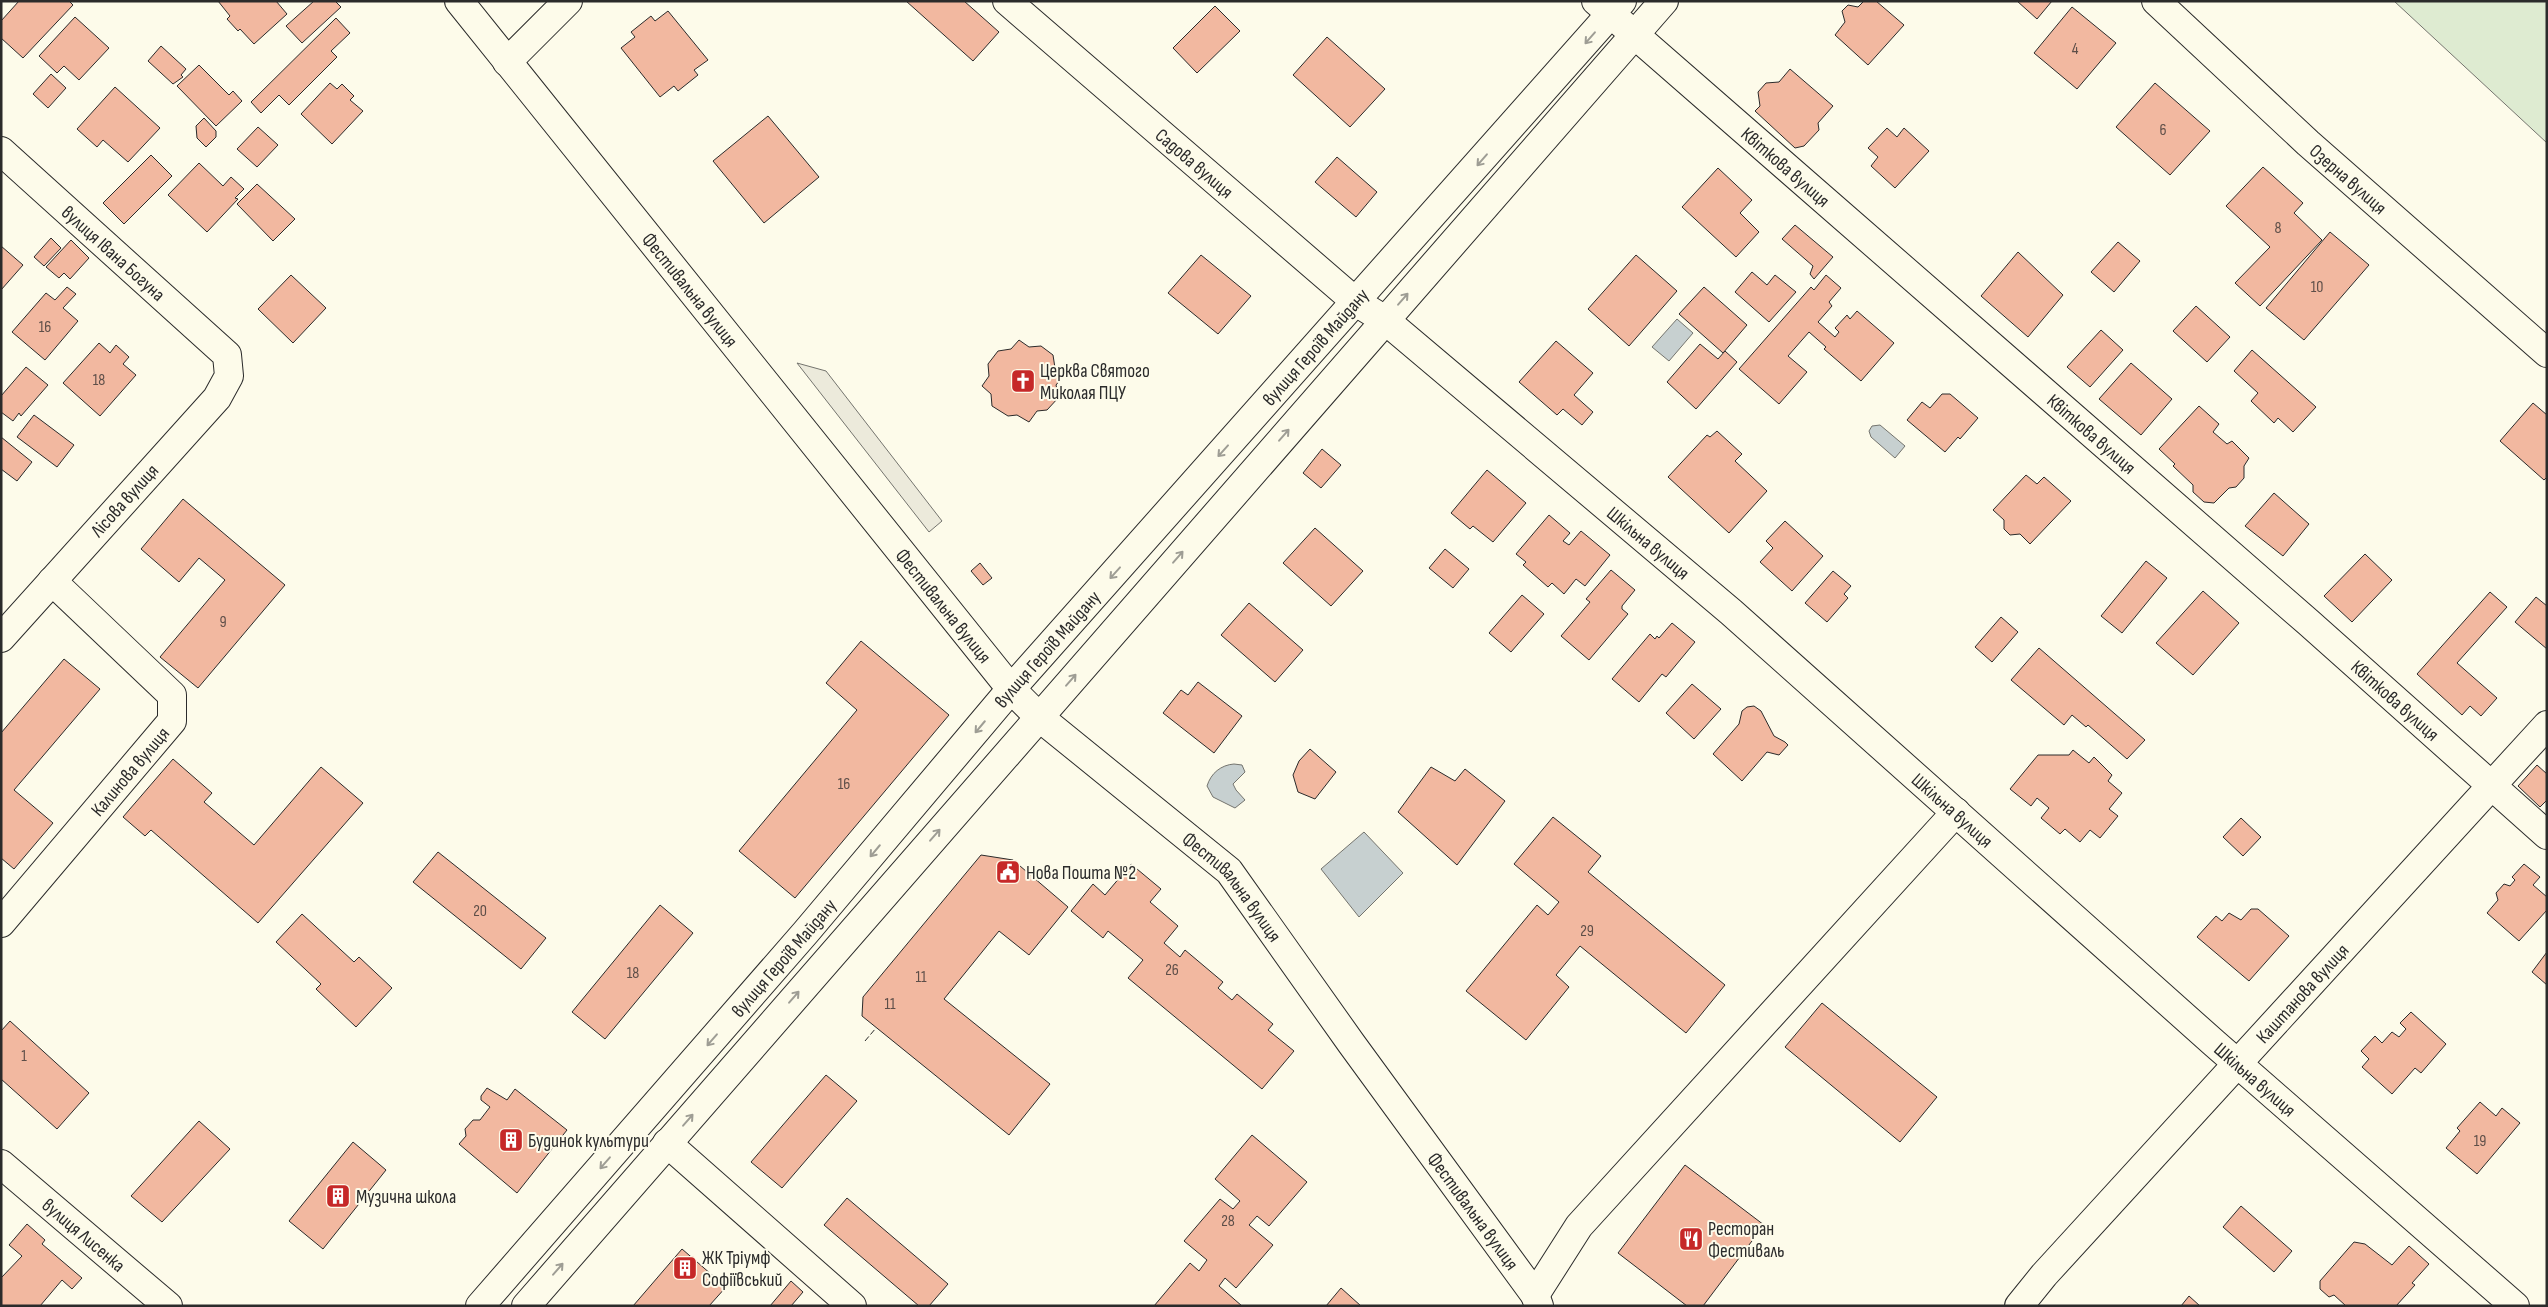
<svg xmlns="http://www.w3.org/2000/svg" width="2548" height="1307" viewBox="0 0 2548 1307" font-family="'Sofia Sans Condensed',sans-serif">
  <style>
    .green { fill: #deebd1; stroke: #74746e }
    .parking { fill: #eceadb; stroke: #74746e }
    .water { fill: #c7d0d0; stroke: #74746e }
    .building { fill: #f2b8a0; stroke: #2b2b2b }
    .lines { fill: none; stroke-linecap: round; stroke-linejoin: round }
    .minor-casing { stroke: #2b2b2b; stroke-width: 30 }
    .minor { stroke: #fdfbea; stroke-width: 28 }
    .fence { stroke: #2b2b2b; stroke-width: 1; stroke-dasharray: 6 2.5; stroke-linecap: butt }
    .oneway { stroke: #9e9d94 }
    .labels { text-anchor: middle; stroke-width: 4; stroke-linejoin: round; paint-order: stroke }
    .number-label { font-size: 16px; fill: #5d4e48 }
    .street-label { font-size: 19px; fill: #2b2b2b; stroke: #fdfbea }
    .poi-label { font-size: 19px; fill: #2b2b2b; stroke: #fdfbea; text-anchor: start }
  </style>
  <rect width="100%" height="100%" fill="#fdfbea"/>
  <path class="green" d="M2394,1H2547V143Z"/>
  <path class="parking" d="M797,363L826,371L942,521L929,532Z"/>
  <g class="water">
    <path d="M1677,319L1693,333L1669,361L1652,347Z"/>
    <path d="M1880,425L1905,446L1895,458L1871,437L1869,431L1872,426Z"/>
    <path d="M1234,764L1242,765L1245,772L1233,784L1236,790L1245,800L1235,808L1213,797L1207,786C1211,773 1221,765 1234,764Z"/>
    <path d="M1364,832L1403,873L1359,917L1321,869Z"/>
  </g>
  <g class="building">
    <path d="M19,1H69L73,5L23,58L1,38V21Z"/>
    <path d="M218,1H276L287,14L254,44L240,29L238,31L227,19L230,16Z"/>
    <path d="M314,1H335L341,7L302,43L286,26Z"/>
    <path d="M906,1H964L999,32L973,61Z"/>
    <path d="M1864,1H1876L1904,25L1868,65L1835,35L1845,22L1842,11L1848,5L1858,7Z"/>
    <path d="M2017,1H2052L2037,19Z"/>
    <path d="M1215,6L1240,31L1197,73L1173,48Z"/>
    <path d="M2072,7L2116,43L2077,89L2034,53Z"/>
    <path d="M668,11L708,60L694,70L698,75L678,91L674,86L660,97L621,48L635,37L631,32L651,16L655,21Z"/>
    <path d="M75,17L109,48L79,80L64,66L57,73L39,56Z"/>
    <path d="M336,18L350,33L331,51L337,57L289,105L279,95L261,113L251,102Z"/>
    <path d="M1327,37L1385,89L1350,127L1293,75Z"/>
    <path d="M161,46L186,69L181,75L183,77L173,84L148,61Z"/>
    <path d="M199,65L229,95L233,91L242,101L216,126L177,86Z"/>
    <path d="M1790,69L1833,106L1818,123L1819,130L1804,146L1795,148L1755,111L1760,106L1758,92L1766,83L1779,82Z"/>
    <path d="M51,74L66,88L48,108L33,94Z"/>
    <path d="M330,83L337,89L342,84L354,96L350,100L363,111L332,144L301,114Z"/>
    <path d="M2155,83L2210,131L2170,175L2116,127Z"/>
    <path d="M115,87L160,128L128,162L103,140L97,147L77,129Z"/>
    <path d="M768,116L819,177L764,223L713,161Z"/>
    <path d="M204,118L216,131V137L206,147L197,138L196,126Z"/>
    <path d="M258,127L278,145L257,167L237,149Z"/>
    <path d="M1887,128L1897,137L1904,128L1929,151L1895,188L1871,166L1878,157L1868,148Z"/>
    <path d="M151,155L172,176L124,224L103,203Z"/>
    <path d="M1337,157L1377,192L1356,217L1315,182Z"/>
    <path d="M199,163L223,186L231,177L244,189L235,198L238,199L207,232L168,195Z"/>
    <path d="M2263,167L2303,203L2294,213L2322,240L2260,306L2235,283L2270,247L2226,206Z"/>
    <path d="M1718,168L1752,200L1740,213L1759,232L1736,257L1682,207Z"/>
    <path d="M257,184L295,219L273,241L237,204Z"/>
    <path d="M1795,225L1833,257L1814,279L1810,274L1813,266L1782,239Z"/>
    <path d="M2330,232L2369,265L2304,340L2266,308Z"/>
    <path d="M51,238L61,248L44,266L34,257Z"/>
    <path d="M71,240L89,258L70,279L64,273L59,278L46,267Z"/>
    <path d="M2118,242L2140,261L2114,292L2091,272Z"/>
    <path d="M1,246L23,265L1,290Z"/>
    <path d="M2018,252L2063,295L2028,337L1981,296Z"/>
    <path d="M1201,255L1251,296L1218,334L1168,293Z"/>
    <path d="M1636,255L1677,291L1629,346L1588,309Z"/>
    <path d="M1752,272L1767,285L1775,275L1796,292L1769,322L1735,292Z"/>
    <path d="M291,275L326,308L293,343L258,309Z"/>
    <path d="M1826,275L1841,288L1829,302L1832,306L1818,322L1835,337L1839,332L1835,328L1847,315L1850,319L1857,311L1894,343L1861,381L1824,349L1826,347L1809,332L1788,356L1807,372L1779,404L1739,369L1811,287L1814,290Z"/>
    <path d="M67,287L76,294L63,308L78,321L45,360L12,332L46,293L55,300Z"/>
    <path d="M1704,287L1747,325L1723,353L1679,314Z"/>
    <path d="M2196,306L2230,337L2207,362L2173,331Z"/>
    <path d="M2101,330L2123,350L2090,387L2067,367Z"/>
    <path d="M1019,340L1029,347L1041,346L1053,355L1055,368L1064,375L1056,385L1059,397L1047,410L1037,411L1029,422L1017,415L1008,416L992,406L991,394L982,386L989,376L988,364L998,351L1011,349Z"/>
    <path d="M1556,341L1593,373L1574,395L1593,412L1582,425L1563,409L1557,415L1519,382Z"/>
    <path d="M99,343L110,353L116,345L129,357L123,364L136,375L100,416L63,383Z"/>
    <path d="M1700,344L1718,359L1725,351L1737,362L1696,409L1667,382Z"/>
    <path d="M2252,350L2316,407L2293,432L2278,418L2274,423L2251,401L2258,393L2234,371Z"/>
    <path d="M2131,363L2172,399L2141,435L2099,399Z"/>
    <path d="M26,367L48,385L21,416L19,413L13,421L1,412V396Z"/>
    <path d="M1942,394H1950L1978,418L1960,439L1958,437L1945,452L1907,420L1922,402L1930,408Z"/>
    <path d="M2533,403L2547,415V477L2544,480L2500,441Z"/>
    <path d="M2199,406L2219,424L2213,432L2227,444L2232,441L2249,458L2244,466V478L2236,487L2229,488L2214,503L2204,502L2193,492V485L2173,466L2175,464L2159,449Z"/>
    <path d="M34,415L74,445L57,467L17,437Z"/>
    <path d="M1717,431L1742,454L1735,461L1767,491L1729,533L1668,477L1707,435L1710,437Z"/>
    <path d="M1,437L32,462L17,481L1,469Z"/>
    <path d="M1322,449L1341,465L1321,488L1303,473Z"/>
    <path d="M1487,470L1526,503L1493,542L1473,526L1470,529L1451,513Z"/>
    <path d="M2026,475L2037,484L2044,477L2071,501L2030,544L2020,534L2010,535L2004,529V520L1993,510Z"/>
    <path d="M2274,493L2309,524L2283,556L2245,526Z"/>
    <path d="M183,499L285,585L198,688L160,657L225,580L199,558L179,582L141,549Z"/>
    <path d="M1549,515L1570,533L1563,541L1569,545L1581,531L1610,555L1585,586L1576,579L1564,594L1552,583L1548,587L1523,565L1526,562L1516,554Z"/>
    <path d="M1785,521L1823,556L1792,591L1760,562L1773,548L1766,541Z"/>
    <path d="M1315,528L1363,571L1331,606L1283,563Z"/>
    <path d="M1445,549L1469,569L1453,588L1429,568Z"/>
    <path d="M2365,554L2392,580L2352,622L2324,596Z"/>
    <path d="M2146,561L2167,578L2122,633L2101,616Z"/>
    <path d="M980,563L992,578L983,585L971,571Z"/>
    <path d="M1611,570L1635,590L1622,606V609L1628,614L1589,660L1561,636L1590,602L1586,599Z"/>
    <path d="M1833,571L1851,586L1844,594L1848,598L1827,622L1805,603Z"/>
    <path d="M2203,591L2239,623L2193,675L2156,643Z"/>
    <path d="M2490,592L2507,607L2457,663L2497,698L2481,716L2470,706L2462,715L2417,674Z"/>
    <path d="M1522,595L1544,614L1511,652L1489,633Z"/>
    <path d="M2536,597L2547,606V649L2515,622Z"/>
    <path d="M1249,603L1303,650L1275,682L1221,635Z"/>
    <path d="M2001,617L2018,632L1992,662L1975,647Z"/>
    <path d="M1672,623L1695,642L1666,677L1662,674L1639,702L1612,679L1650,634L1655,639L1657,636L1659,638Z"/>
    <path d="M861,641L949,715L795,898L739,851L857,710L826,683Z"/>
    <path d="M2039,648L2145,740L2127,759L2088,725L2086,727L2072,715L2064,725L2011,680Z"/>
    <path d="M64,659L100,689L14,790L53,823L14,869L1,858V733Z"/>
    <path d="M1198,682L1242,716L1214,753L1163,713L1181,690L1188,695Z"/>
    <path d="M1692,684L1721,709L1694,739L1666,713Z"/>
    <path d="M1754,706L1761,711L1774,736L1785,742L1788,745L1779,755L1767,752L1742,781L1713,754L1739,724L1742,711L1747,707Z"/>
    <path d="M1310,749L1336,772L1315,799L1298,792L1293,775L1299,761Z"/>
    <path d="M2073,750L2089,763L2094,757L2112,775L2108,781L2122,793L2109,809L2118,816L2100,838L2090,830L2080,842L2065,829L2060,834L2041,818L2049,808L2037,798L2031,806L2010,789L2038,755H2069Z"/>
    <path d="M173,759L212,793L204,802L254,845L321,767L363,803L258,923L151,830L145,836L123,817Z"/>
    <path d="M2537,765L2547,774V800L2540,807L2518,786Z"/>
    <path d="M1431,767L1455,781L1465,769L1505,801L1457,865L1398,812Z"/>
    <path d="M1553,817L1601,856L1588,872L1725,985L1686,1033L1580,946L1556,975L1569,987L1526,1040L1466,991L1537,905L1548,915L1559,902L1514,864Z"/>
    <path d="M2241,818L2261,837L2243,856L2223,837Z"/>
    <path d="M438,852L546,938L521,969L413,882Z"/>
    <path d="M981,855L1013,860L1068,907L1029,955L999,931L944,999L1050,1084L1009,1135L862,1016L863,997Z"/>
    <path d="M1131,864L1161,889L1150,902L1178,926L1164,943L1180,957L1185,950L1223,982L1218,988L1232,1000L1237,994L1273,1024L1268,1030L1294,1051L1262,1089L1128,978L1143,960L1108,931L1103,938L1071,911L1093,884L1105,895Z"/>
    <path d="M2524,864L2540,877L2533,885L2547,897V910L2519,941L2487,913L2498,900L2496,893L2504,884L2510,886L2515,880L2512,877Z"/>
    <path d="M660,905L693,933L605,1039L572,1012Z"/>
    <path d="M2251,909H2258L2289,936L2249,981L2197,937L2216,916L2222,921L2229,913L2241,920Z"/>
    <path d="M302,914L354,962L359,957L392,988L356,1027L316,989L321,984L276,942Z"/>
    <path d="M2547,952V985L2532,972Z"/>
    <path d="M1822,1003L1937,1097L1900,1142L1785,1047Z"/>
    <path d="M2411,1012L2446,1044L2421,1073L2415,1068L2392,1094L2362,1067L2369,1059L2361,1051L2375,1036L2382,1043L2392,1032L2399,1037L2406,1029L2400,1023Z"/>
    <path d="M10,1021L89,1093L57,1129L1,1079V1031Z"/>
    <path d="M826,1075L857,1101L782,1188L751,1162Z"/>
    <path d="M487,1088L507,1100L515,1089L567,1130L517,1193L459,1144L466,1136L465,1129L473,1120H480L490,1107L481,1100V1096Z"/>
    <path d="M2480,1102L2496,1116L2502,1108L2520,1123L2477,1174L2446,1148L2460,1131L2457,1128Z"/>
    <path d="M199,1121L230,1149L162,1222L131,1196Z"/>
    <path d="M1252,1135L1307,1182L1269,1226L1257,1216L1249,1225L1273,1245L1236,1288L1225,1278L1219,1286L1242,1306H1154L1190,1263L1199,1271L1207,1260L1184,1241L1220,1199L1233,1209L1240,1201L1215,1179Z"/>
    <path d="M353,1142L386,1170L323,1249L289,1221Z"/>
    <path d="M1685,1165L1764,1225L1703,1306H1687L1618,1253Z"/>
    <path d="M847,1198L948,1284L929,1306H919L824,1225Z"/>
    <path d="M2241,1206L2292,1251L2274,1272L2223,1227Z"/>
    <path d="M27,1224L45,1240L42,1244L82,1278L72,1289L62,1280L40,1306H1V1278L22,1256L9,1245Z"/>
    <path d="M2354,1242L2365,1244L2392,1265L2409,1246L2429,1264L2412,1283L2415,1285L2396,1306H2346L2334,1295L2329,1297L2320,1289V1281Z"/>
    <path d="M682,1249L726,1287L709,1306H633Z"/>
    <path d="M791,1281L803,1292L791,1306H770Z"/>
    <path d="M1341,1288L1361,1306H1326Z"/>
    <path d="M2189,1296L2200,1306H2181Z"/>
  </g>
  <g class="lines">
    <defs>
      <g id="minor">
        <path id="s1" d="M459,1L1011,689L1039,717L1229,871L1351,1043L1535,1295L1539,1306"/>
        <path id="s2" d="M1007,1L1356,302L1385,320L1731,612L2214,1043L2515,1306"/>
        <path id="s3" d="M1596,1L2308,622L2547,835"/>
        <path id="s4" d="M2156,1L2308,143L2547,353"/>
        <path d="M507,62L568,1"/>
        <path id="s5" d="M1,151L227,355L229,376L217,398L1,638"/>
        <path id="s6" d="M1,923L172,721V695L52,581"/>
        <path d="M667,1143L852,1306"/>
        <path id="s7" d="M1,1164L168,1306"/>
        <path d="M1535,1295L1579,1226L1956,812"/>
        <path id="s8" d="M480,1306L806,932L1011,689L1622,1"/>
        <path d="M526,1306L1664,1"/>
        <path id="s9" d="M2019,1306L2044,1275L2547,725"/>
      </g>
    </defs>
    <use href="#minor" class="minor-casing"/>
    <use href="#minor" class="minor"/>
    <path class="fence" d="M865,1041L876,1028"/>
  </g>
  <defs><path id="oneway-shaft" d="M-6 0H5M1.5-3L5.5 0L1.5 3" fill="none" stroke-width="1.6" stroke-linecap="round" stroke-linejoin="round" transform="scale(1.25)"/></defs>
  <g class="oneway">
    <use href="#oneway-shaft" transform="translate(1590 38) rotate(131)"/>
    <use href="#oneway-shaft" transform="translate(1482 160) rotate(131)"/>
    <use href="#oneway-shaft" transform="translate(1403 299) rotate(-49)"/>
    <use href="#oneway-shaft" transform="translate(1284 435) rotate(-49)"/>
    <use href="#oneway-shaft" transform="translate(1223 451) rotate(132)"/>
    <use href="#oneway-shaft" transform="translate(1178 557) rotate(-49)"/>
    <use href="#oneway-shaft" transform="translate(1115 573) rotate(132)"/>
    <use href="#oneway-shaft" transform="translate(1071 680) rotate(-49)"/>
    <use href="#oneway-shaft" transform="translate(980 727) rotate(130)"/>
    <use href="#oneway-shaft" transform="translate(935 835) rotate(-49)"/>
    <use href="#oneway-shaft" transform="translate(875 851) rotate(130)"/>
    <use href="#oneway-shaft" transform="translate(794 997) rotate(-49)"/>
    <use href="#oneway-shaft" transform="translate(712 1040) rotate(131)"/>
    <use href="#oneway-shaft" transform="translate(688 1120) rotate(-49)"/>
    <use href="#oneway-shaft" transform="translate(605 1163) rotate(131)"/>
    <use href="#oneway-shaft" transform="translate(558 1269) rotate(-49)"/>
  </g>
  <defs>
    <symbol id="church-square" viewBox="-11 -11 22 22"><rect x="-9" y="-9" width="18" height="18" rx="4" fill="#c62828" stroke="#fdfbea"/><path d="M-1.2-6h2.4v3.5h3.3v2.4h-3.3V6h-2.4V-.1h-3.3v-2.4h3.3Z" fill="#fff"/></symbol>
    <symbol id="civic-square" viewBox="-11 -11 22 22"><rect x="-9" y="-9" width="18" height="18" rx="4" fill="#c62828" stroke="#fdfbea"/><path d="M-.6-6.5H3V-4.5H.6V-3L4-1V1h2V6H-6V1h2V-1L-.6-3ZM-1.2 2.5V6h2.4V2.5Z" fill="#fff"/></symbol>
    <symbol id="building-square" viewBox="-11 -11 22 22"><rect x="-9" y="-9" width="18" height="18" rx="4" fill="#c62828" stroke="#fdfbea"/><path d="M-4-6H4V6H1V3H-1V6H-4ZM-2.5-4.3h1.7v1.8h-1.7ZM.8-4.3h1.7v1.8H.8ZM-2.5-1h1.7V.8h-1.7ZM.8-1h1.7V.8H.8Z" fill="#fff"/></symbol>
    <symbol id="restaurant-square" viewBox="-11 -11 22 22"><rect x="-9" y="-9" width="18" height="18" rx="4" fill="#c62828" stroke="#fdfbea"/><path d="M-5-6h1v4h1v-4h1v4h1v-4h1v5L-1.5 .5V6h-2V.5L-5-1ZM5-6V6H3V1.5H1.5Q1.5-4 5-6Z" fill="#fff"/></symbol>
  </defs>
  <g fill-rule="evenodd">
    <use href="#church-square" x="1009" y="367" width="28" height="28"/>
    <use href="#civic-square" x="994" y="858" width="28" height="28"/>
    <use href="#building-square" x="497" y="1126" width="28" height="28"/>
    <use href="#building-square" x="324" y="1182" width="28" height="28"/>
    <use href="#restaurant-square" x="1677" y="1225" width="28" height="28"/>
    <use href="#building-square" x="671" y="1254" width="28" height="28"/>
  </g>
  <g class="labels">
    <g class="number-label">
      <text x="2075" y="54">4</text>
      <text x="2163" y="135">6</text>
      <text x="2278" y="233">8</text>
      <text x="2317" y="292">10</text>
      <text x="45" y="332">16</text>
      <text x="99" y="385">18</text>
      <text x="223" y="627">9</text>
      <text x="844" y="789">16</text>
      <text x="480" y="916">20</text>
      <text x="1587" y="936">29</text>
      <text x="1172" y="975">26</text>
      <text x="633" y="978">18</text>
      <text x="921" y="982">11</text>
      <text x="890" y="1009">11</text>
      <text x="24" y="1061">1</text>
      <text x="2480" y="1146">19</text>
      <text x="1228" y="1226">28</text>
    </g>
    <g class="street-label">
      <text dy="7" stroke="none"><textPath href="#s2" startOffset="248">Садова вулиця</textPath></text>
      <text dy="7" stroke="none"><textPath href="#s3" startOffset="252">Квіткова вулиця</textPath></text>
      <text dy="7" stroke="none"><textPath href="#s4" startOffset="262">Озерна вулиця</textPath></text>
      <text dy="7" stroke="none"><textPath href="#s5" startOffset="152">вулиця Івана Богуна</textPath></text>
      <text dy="7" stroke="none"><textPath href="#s1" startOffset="370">Фестивальна вулиця</textPath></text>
      <text dy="7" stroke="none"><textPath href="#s8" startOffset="1272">вулиця Героїв Майдану</textPath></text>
      <text dy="7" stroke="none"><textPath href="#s3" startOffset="658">Квіткова вулиця</textPath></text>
      <text transform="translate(124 500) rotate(-48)" y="7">Лісова вулиця</text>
      <text dy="7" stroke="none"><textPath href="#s2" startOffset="840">Шкільна вулиця</textPath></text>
      <text dy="7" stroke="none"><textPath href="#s1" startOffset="775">Фестивальна вулиця</textPath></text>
      <text dy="7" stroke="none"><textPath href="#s8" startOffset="868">вулиця Героїв Майдану</textPath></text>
      <text dy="7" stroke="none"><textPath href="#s3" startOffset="1062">Квіткова вулиця</textPath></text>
      <text dy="7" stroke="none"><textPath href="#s6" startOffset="199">Калинова вулиця</textPath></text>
      <text dy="7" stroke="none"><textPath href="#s2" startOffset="1245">Шкільна вулиця</textPath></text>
      <text dy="7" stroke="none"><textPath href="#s1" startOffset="1180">Фестивальна вулиця</textPath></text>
      <text dy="7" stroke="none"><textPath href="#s8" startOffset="462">вулиця Героїв Майдану</textPath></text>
      <text dy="7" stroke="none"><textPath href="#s9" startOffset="422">Каштанова вулиця</textPath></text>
      <text dy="7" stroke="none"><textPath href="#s2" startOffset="1650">Шкільна вулиця</textPath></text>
      <text dy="7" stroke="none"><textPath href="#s1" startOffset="1585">Фестивальна вулиця</textPath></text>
      <text dy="7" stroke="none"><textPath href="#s7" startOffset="109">вулиця Лисенка</textPath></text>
    </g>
    <g class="poi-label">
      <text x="1040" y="377">Церква Святого<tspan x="1040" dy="22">Миколая ПЦУ</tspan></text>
      <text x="1026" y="879">Нова Пошта №2</text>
      <text x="528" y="1147">Будинок культури</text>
      <text x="356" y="1203">Музична школа</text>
      <text x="1708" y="1235">Ресторан<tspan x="1708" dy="22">Фестиваль</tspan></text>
      <text x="702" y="1264">ЖК Тріумф<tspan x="702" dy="22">Софіївський</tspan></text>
    </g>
  </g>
  <rect width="2548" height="1307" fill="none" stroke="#2b2b2b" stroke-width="5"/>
</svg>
